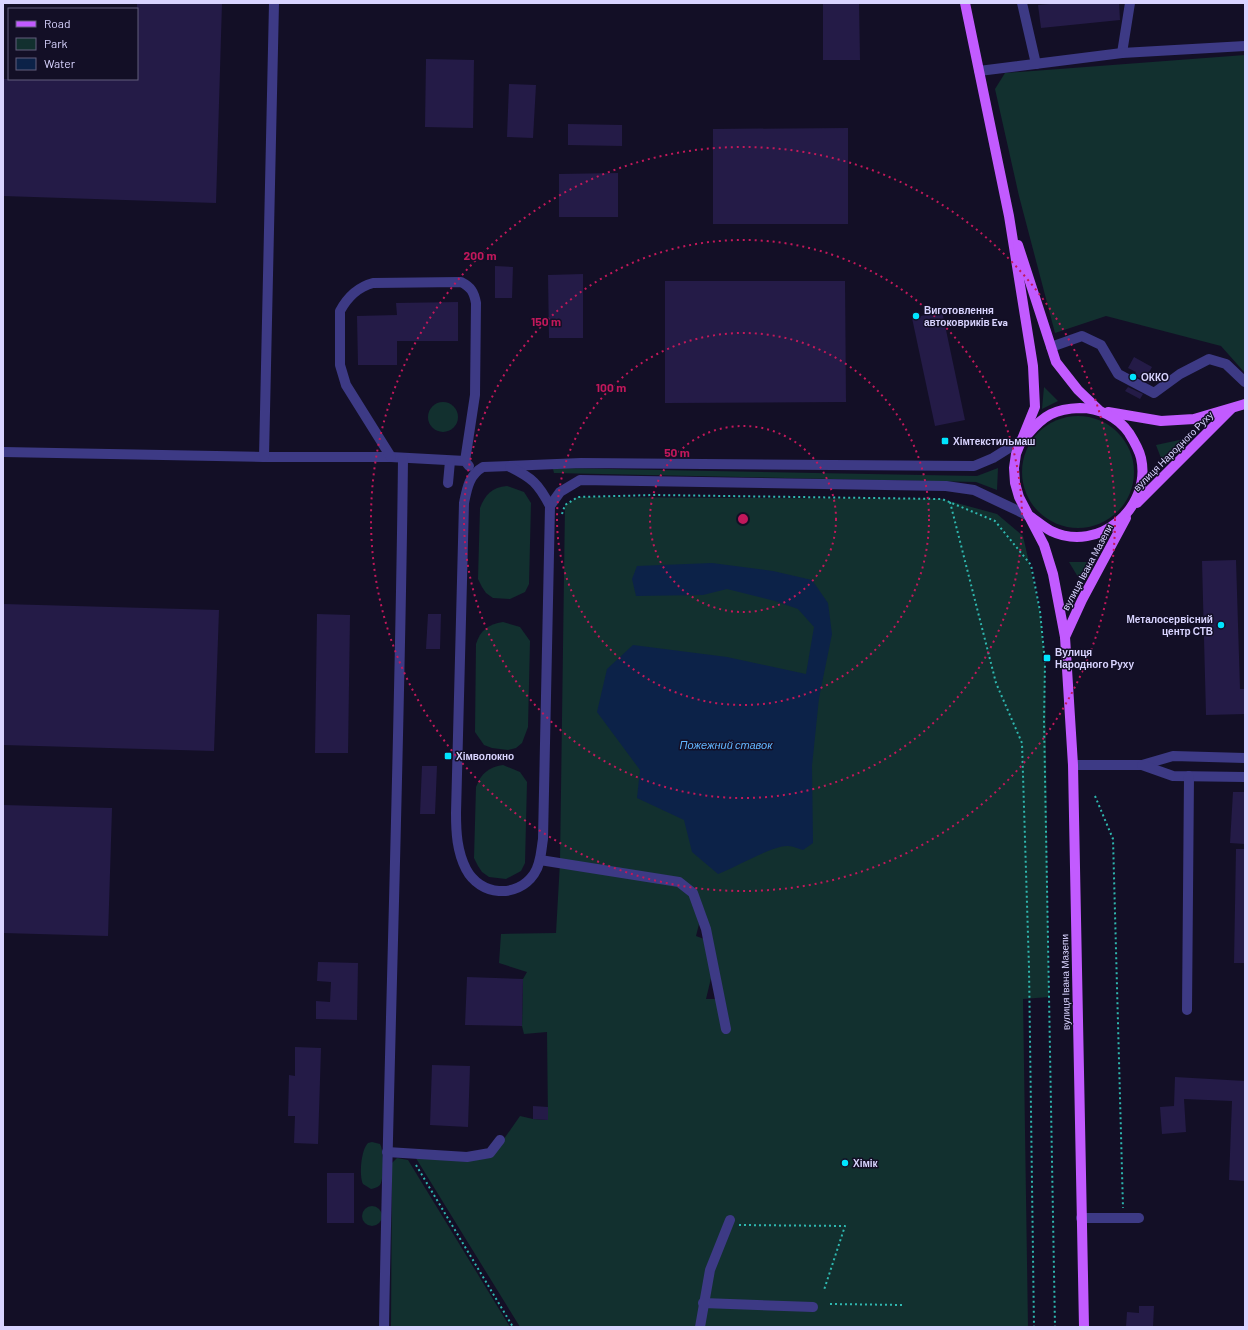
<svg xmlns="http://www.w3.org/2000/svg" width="1248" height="1330" viewBox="0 0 1248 1330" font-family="Barlow,sans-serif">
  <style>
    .green { fill: #12302f; fill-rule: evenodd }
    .water { fill: #0c2248 }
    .building { fill: #241b47 }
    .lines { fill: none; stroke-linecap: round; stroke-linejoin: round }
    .path { stroke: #2fb8b0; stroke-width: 2; stroke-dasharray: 2 3; stroke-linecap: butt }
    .minor { stroke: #3d3a85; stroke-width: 10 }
    .major { stroke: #c25bff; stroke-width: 10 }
    .ring { fill: none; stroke: #c2185b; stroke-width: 2; stroke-dasharray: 2 4 }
    .poi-dot { fill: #00e5ff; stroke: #130f26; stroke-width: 1.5 }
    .labels { text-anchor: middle; stroke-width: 3; stroke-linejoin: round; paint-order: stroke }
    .poi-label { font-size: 10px; font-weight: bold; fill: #d9d4ff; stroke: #130f26; text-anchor: start }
    .street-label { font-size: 10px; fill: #d9d4ff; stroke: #130f26 }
    .water-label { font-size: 11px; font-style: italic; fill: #62b6ff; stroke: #130f26 }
    .centre { fill: #c2185b; stroke: #130f26; stroke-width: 2 }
    .ring-label { font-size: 12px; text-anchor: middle; font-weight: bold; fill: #c2185b; stroke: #130f26; stroke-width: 3; stroke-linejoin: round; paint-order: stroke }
  </style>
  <rect width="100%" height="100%" fill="#130f26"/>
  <g class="green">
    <path d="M1245,55V373L1221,346L1106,316L1055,333L1019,196L995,89L1005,73Z"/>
    <path d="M1044,387L1058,401L1042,409Z"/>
    <circle cx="443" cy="417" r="15"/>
    <circle cx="1078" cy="472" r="56"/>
    <path d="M1184,439L1164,466L1156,445Z"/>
    <path d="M558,468L977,476L998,468L997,490L976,482L554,473L553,469Z"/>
    <path d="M507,486L524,492L531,503L529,584L525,592L510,599L493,598L486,593L482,587L478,579L480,508C485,495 492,487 507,486Z"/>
    <path d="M578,497L942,499L997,514L1023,536L1040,611L1045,663L1049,997L1023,999L1028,1327H520L414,1155L492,1156L520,1116L533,1119L548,1120L547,1032L524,1034L522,1026L523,979L527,972L499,963L501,934L556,933L560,862L565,505ZM692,897L706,929L720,999H706L712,974L704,939L696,936L699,924Z"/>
    <path d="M1069,562H1095L1081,582Z"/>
    <path d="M503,622L520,627L530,641L528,727L522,743L516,748L508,750L492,748L484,745L475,732L476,644C480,631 488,624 503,622Z"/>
    <path d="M503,765L520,772L527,782L525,863L521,871L506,879L489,877L482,872L478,866L474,858L476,787C481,774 488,767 503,765Z"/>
    <path d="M372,1142L380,1144C384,1150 384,1179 380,1185C377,1188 374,1188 371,1189L363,1184C359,1175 361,1150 368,1143Z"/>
    <path d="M397,1158L408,1160L510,1327H391L392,1163Z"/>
    <circle cx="372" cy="1216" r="10"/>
  </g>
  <path class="water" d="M712,563L773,571L812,580L828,603L832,634L819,698L812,766L813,843L803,850C799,849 793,846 788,846C773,845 735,868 718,874L692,852L684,820L637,798L640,770L597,712L607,669L633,645L727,657L806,674L814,627L798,609L775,601L727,589L703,595L636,596L632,579L637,566Z"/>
  <g class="building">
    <path d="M137,3H222L216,203L3,196V79H137Z"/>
    <path d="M823,3H859L860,60H823Z"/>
    <path d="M1061,3H1119L1120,20L1041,28L1038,5Z"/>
    <path d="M426,59L474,60L473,128L425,127Z"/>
    <path d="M509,84L536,85L533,138L507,137Z"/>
    <path d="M568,124L622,125V146L568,145Z"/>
    <path d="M848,128V224H713V129Z"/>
    <path d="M618,173V217H559V174Z"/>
    <path d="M495,266L513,267L512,298H495Z"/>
    <path d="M583,274V338H549L548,275Z"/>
    <path d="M665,281H845L846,402L665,403Z"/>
    <path d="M458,302V341H397V365H358L357,316L397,315L396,303Z"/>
    <path d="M942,311L965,420L935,426L912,318Z"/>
    <path d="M1134,357L1152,367L1147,376L1152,378L1149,383L1134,375L1136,372L1128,368Z"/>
    <path d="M1128,387L1143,394L1140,399L1125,391Z"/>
    <path d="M1236,560L1240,689H1245V714L1206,715L1202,561Z"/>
    <path d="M3,604L219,610L214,751L3,745Z"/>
    <path d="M317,614L350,615L348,753H315Z"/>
    <path d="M428,614H441L440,649H426Z"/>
    <path d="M422,766H437L435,814H420Z"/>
    <path d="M1233,792H1245V844L1230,843Z"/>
    <path d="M3,805L112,808L108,936L3,933Z"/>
    <path d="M1236,849H1245V963H1234Z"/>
    <path d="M318,962L358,963L357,1020L316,1019V1001L330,1002L331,982L317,981Z"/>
    <path d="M467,977L523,979L522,1026L465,1025Z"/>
    <path d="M295,1047L321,1048L318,1144L294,1143L295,1116H288L289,1075L295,1076Z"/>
    <path d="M432,1065L470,1066L468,1127L430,1125Z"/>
    <path d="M1175,1077L1245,1081V1181L1229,1180L1232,1101L1184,1099L1186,1132L1162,1134L1160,1107L1174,1106Z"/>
    <path d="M533,1106L548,1107V1120L533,1119Z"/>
    <rect x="327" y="1173" width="27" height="50"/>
    <path d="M1139,1306H1154L1153,1327H1126L1127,1312L1139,1313Z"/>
  </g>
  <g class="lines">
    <g class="path">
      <path d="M950,502L996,683L1022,743L1029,968L1034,1327"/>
      <path d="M562,514L565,505L578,497L654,495L942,499L995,521L1031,565L1040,611L1045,663L1044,721L1055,1327"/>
      <path d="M1095,796L1113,839L1123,1208"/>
      <path d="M416,1165L513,1327"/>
      <path d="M739,1225L845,1226L824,1290"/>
      <path d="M830,1304L904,1305"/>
    </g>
    <g class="minor">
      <path d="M1022,3L1036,64"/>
      <path d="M1122,53L1130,3"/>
      <path d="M979,71L1122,53L1245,46"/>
      <path d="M1051,347L1082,336L1101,345L1118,374L1154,393L1180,374L1209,359L1226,364L1245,382"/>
      <path d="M1022,440L993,458L974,466L581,463L483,467C469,475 467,488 464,503L456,813C456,833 457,851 466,869C480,896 517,899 534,874C541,864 541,851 543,839L550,506L560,492L580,480L946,486L974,490L1031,517"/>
      <path d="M3,452L264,457H391L465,461L469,466"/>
      <path d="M264,457L274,3"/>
      <path d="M391,457L346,385L340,365V311C347,298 358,287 373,283L461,282C471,287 474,292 476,303L475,395L465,461"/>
      <path d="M510,467C532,478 538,483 550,506"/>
      <path d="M448,483L450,461"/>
      <path d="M1073,765H1142L1173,756L1245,758"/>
      <path d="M1142,765L1173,776L1245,777"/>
      <path d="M540,860L679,882L693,893L706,929L726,1029"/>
      <path d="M1187,1010L1189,776"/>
      <path d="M387,1152L467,1157L490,1153L500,1140"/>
      <path d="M1081,1218H1139"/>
      <path d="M703,1303L813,1307"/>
      <path d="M384,1327C389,1037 400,748 403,458"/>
      <path d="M700,1327L710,1270L730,1220"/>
    </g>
    <g class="major">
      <path d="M965,3L1009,216L1033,366L1035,407L1016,454L1014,468L1015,483L1019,497L1044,545L1053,574L1065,637L1073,765L1084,1327"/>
      <path d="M1018,245L1056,362L1078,390L1100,411"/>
      <path d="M1108,412L1161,421L1194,419L1245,404"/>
      <path d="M1028,434C1044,415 1055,409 1080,408C1099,408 1118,417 1129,433C1134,441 1139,449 1141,458C1152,507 1099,554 1051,531C1044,527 1038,522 1031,517"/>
      <path d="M1137,503L1231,409"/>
      <path d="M1065,637L1082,600L1126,518"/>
    </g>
  </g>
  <g class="ring">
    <circle cx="743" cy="519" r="93"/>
    <circle cx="743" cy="519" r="186"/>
    <circle cx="743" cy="519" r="279"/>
    <circle cx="743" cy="519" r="372"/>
  </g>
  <g class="poi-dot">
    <circle cx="916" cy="316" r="4"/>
    <circle cx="1133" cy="377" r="4"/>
    <rect x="941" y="437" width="8" height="8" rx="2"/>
    <circle cx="1221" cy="625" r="4"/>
    <rect x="1043" y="654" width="8" height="8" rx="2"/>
    <rect x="444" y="752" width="8" height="8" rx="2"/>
    <circle cx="845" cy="1163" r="4"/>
  </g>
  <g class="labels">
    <g class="poi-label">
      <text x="924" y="314">Виготовлення<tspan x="924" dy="12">автоковриків Eva</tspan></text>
      <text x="1141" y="381">ОККО</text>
      <text x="953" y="445">Хімтекстильмаш</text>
      <text x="1213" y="623" text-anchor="end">Металосервісний<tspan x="1213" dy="12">центр СТВ</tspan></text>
      <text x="1055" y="656">Вулиця<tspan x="1055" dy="12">Народного Руху</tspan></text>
      <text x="456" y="760">Хімволокно</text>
      <text x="853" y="1167">Хімік</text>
    </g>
    <g class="street-label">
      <text transform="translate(1173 451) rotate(-45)" y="4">вулиця Народного Руху</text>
      <text transform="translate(1087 567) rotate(-62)" y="4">вулиця Івана Мазепи</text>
      <text transform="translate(1065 982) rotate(-91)" y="4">вулиця Івана Мазепи</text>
    </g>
    <g class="water-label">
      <text x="726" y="749">Пожежний ставок</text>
    </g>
  </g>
  <circle cx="743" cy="519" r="6" class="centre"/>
  <g class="ring-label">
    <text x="480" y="260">200 m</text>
    <text x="546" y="326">150 m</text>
    <text x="611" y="392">100 m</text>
    <text x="677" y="457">50 m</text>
  </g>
  <rect width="1248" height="1330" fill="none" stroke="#d9d4ff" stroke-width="8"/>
  <rect x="8" y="8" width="130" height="72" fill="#130f26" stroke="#625e7d"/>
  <rect x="16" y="21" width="20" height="6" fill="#c25bff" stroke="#625e7d"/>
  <text x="44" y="28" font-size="12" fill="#d9d4ff">Road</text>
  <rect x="16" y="38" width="20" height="12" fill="#12302f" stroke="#625e7d"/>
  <text x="44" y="48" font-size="12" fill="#d9d4ff">Park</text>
  <rect x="16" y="58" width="20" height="12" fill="#0c2248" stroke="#625e7d"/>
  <text x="44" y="68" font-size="12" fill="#d9d4ff">Water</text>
</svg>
